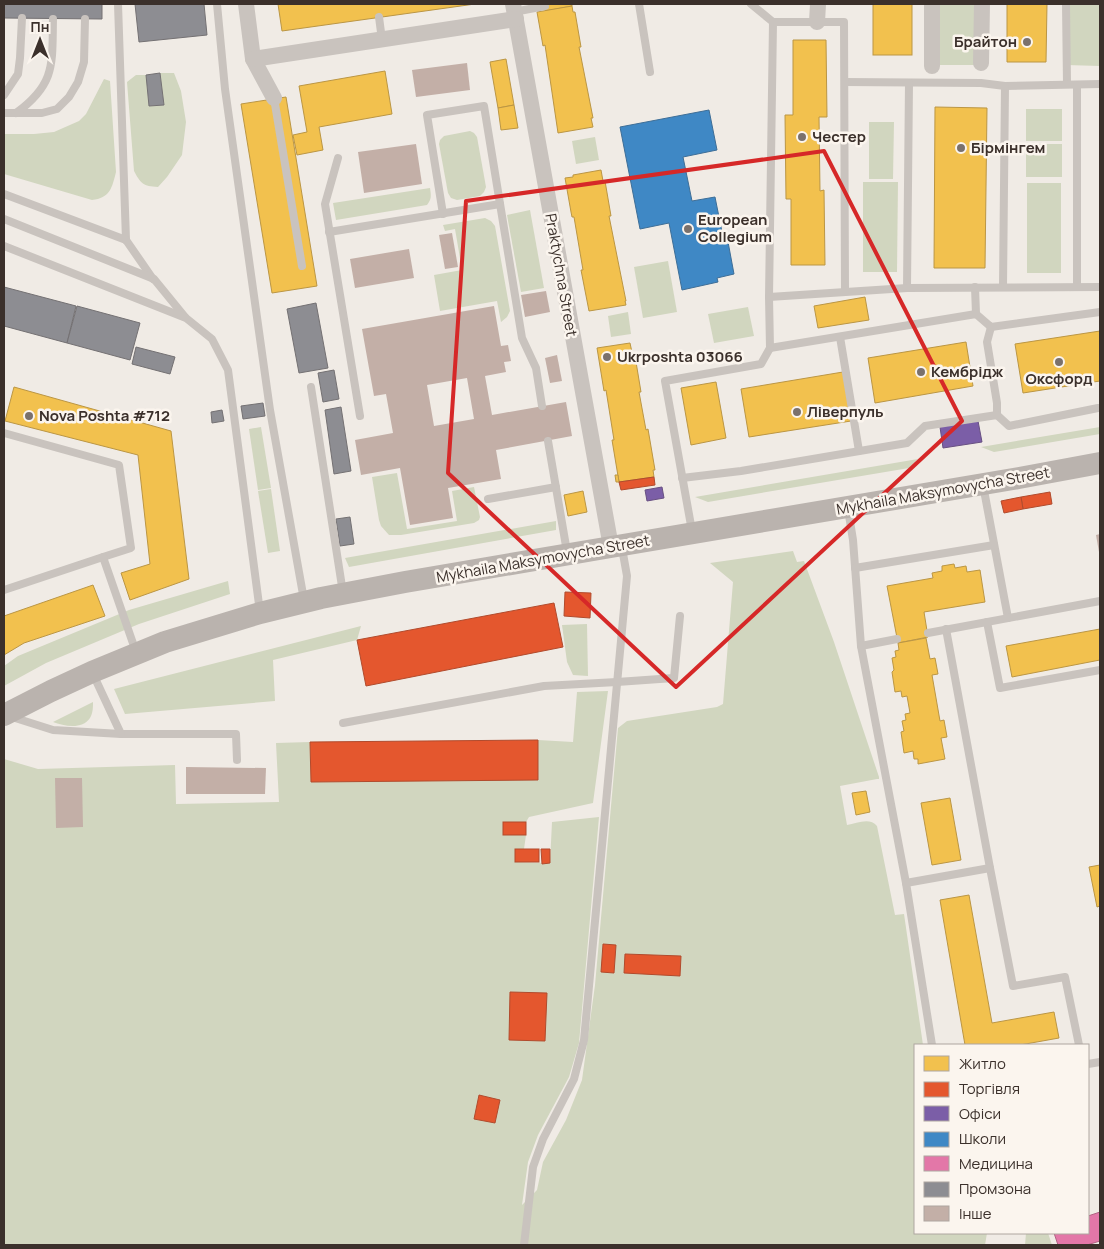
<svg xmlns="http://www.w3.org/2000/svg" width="1104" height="1249" viewBox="0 0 1104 1249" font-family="Manrope,sans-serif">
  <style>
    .green { fill: #d1d6bf }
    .homes { fill: #f2c14e; stroke: #bb9644 }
    .shops { fill: #e4572e; stroke: #b14b2d }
    .offices { fill: #7b5ea7; stroke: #685082 }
    .schools { fill: #3f88c5; stroke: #3e6e97 }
    .health { fill: #e377a8; stroke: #b16282 }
    .industry { fill: #8d8d92; stroke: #747173 }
    .building { fill: #c3afa7; fill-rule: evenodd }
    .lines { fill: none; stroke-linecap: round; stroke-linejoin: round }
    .lane { stroke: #c9c3be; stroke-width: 8 }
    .street { stroke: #c9c3be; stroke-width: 16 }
    .secondary { stroke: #bab3ae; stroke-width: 22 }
    .marked { fill: none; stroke: #d62828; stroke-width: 4; stroke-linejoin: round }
    .poi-dot { fill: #7a716c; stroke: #fbf5ee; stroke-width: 2 }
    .labels { text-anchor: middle; stroke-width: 5; stroke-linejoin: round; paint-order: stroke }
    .poi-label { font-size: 15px; font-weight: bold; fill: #3b302b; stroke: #fbf5ee; text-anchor: start }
    .street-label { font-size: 15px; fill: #3b302b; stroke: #fbf5ee }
  </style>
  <rect width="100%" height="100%" fill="#f0ebe5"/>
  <g class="green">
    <rect x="937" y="4" width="40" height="61"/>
    <path d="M1066,4H1100V66L1066,65Z"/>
    <path d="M160,73H174L181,91L186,122L182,155L167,177L158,187C143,186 141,184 134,171L127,82L136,75H146L149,106L164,105Z"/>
    <path d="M104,79L110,81L116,172C112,188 110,198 92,200L4,174V134H34L54,132L79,121L86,114Z"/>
    <rect x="1026" y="109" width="36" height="32"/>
    <path d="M869,122H894L893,179H869Z"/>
    <path d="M470,131L474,133L477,137L486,187L484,192L480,196L457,200L451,198L448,193L439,144L440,140L444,136Z"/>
    <path d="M595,137L599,160L576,164L572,141Z"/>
    <rect x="1026" y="144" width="36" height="33"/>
    <path d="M863,182H898L897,272H863Z"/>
    <rect x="1027" y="183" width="34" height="90"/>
    <path d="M430,188C431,195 432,199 427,205L336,220L333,203Z"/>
    <path d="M530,210L544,288L521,292L507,215Z"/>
    <path d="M485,218L491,221L495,226L510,311L507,317L501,322L497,301L440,311L434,275L462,270L455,229L445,231L443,225Z"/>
    <path d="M668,261L677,312L643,318L634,267Z"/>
    <path d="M748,307L754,336L714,343L708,314Z"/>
    <path d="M628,312L631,334L611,337L608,316Z"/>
    <path d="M261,427L271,488L258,490L249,429Z"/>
    <path d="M1100,427V434L994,452L981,447Z"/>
    <path d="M918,459L909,468L708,502L695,497Z"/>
    <path d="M397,473L407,529L457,521L452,491L474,487L480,517L479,520L474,523L401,535H389L381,526L379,520L372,477Z"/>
    <path d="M271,489L280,551L268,553L258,491Z"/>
    <path d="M556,521V530L349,567L345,558Z"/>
    <path d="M793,551L797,562L804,561L834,642L879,777V779H877L840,786L847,825C857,823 870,817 877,826L895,915L904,914L923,1045H915V1233H987L985,1245H4V759L38,769L175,765L176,804L279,802L276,743L310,742L311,782L538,779V740L573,742L577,692L608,691L593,803L529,817L526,822H503V835H526L524,849H515V862L550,863L552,822L599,817L579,1043L569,1077L538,1135L528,1162L522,1205L537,1190L543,1162L566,1120L582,1080L595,985L618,728L627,721L717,707L723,704L733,582L710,563Z"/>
    <path d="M228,581L230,594L139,624L46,663L4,686V666L18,656L129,610Z"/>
    <path d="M587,624L588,676L573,675L567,662L562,625Z"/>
    <path d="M361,626L357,640L273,660L275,701L125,714L114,689Z"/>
    <path d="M93,702C93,707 93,713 90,718C82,730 64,726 53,722Z"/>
    <path d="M1026,1233H1048L1052,1245H1025Z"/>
  </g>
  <g class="homes">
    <path d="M278,4H475L282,31Z"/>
    <path d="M544,4H572V6L546,11Z"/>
    <rect x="873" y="4" width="39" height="51"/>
    <path d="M1007,4H1047L1046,62H1007Z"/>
    <path d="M572,6L573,12H575L581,47H579L593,118H591L593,127L558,133L545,45L543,46L537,12Z"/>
    <path d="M793,40H826L827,117H819L820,191L824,190L825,265H791V199H786L785,115H793Z"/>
    <path d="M506,59L514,105L498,108L490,62Z"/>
    <path d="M385,71L392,114L319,127L323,150L297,155L293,135L307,132L299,86Z"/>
    <path d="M286,97L317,286L272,293L241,104Z"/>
    <path d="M514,105L518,128L501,130L498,108Z"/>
    <path d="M935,107L987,108L985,268H934Z"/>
    <path d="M601,170L603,181H605L611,216H609L626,301H625L626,305L589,311L581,270H583L574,217H572L571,212L565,178L573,177V175Z"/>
    <path d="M865,297L869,320L818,328L814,306Z"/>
    <path d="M1100,331V381L1023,393L1015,344Z"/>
    <path d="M966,342L973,386L875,403L868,358Z"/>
    <path d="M630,343L633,357L635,356L641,392H639L646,430L648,429L655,470H653L654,477L619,482L612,440H614L606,390L604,391L597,348Z"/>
    <path d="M843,372L851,421L749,437L741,389Z"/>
    <path d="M716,382L726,438L691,445L681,388Z"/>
    <path d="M14,387L171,431L189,579L130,600L121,573L150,564L138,455L5,421Z"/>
    <path d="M615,475H618L619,482H616Z"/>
    <path d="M583,491L587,512L568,516L564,495Z"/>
    <path d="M954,564L955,568L966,566L967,572L980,570L985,602L924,612L928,637L898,643L887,586L933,578L932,573L942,571V566Z"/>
    <path d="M93,585L105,616L24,643L4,655V616Z"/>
    <path d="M1100,629V660L1012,677L1006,646Z"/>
    <path d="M926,638L930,659L935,658L938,674L932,675L940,721L944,720L947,737L941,738L945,759L918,764V759H914L913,751L904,753L901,732L904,731L902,721L906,720L905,714L910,713L907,696L902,697L901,691L895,692L892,672L894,670L892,658L896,657L895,651L899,650L898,643Z"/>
    <path d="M866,791L870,812L856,815L852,793Z"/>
    <path d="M950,798L961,860L932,865L921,803Z"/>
    <path d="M1100,865V906L1097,907L1089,867Z"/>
    <path d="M969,895L992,1023L1054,1012L1059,1038L1020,1045H965L940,900Z"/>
  </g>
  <g class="shops">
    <path d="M654,477L655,485L621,490L619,482Z"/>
    <path d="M1050,492L1052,504L1023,509L1021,497Z"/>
    <path d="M1021,497L1023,509L1004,513L1001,501Z"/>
    <path d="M565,592L591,593L590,618L564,616Z"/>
    <path d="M554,603L563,647L366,686L357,640Z"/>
    <path d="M538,740V780L311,782L310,742Z"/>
    <rect x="503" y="822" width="23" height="13"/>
    <rect x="515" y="849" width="24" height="13"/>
    <path d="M541,849H550V863L542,864Z"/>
    <path d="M603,944L616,945L614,973L601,972Z"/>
    <path d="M625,954L681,956L680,976L624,973Z"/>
    <path d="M510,992L547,993L545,1041L509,1040Z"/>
    <path d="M479,1095L500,1100L495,1123L474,1119Z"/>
  </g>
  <g class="offices">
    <path d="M978,421L982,442L943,448L940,427Z"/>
    <path d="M662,487L664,498L647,501L645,490Z"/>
  </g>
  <path class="schools" d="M709,110L717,150L683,157L692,201L715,197L722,232L726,231L734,274L717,278L718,282L682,290L669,223L640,229L620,127Z"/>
  <path class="health" d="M1100,1212V1241L1087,1245H1058L1054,1233H1088V1216Z"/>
  <g class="industry">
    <path d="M4,4H102V19L4,18Z"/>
    <path d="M135,4H204L207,35L139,42Z"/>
    <path d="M160,73L164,105L149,106L146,75Z"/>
    <path d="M4,287L76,306L67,343L4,326Z"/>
    <path d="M316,303L328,368L299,373L287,309Z"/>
    <path d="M77,306L140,323L130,360L67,343Z"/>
    <path d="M136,347L175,357L170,374L132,364Z"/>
    <path d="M334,370L339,399L323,402L318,373Z"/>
    <path d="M263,403L265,416L243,419L241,406Z"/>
    <path d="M341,407L351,471L334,474L325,410Z"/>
    <path d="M222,410L224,421L212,423L211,412Z"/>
    <path d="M350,517L354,544L340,546L336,519Z"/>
  </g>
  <g class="building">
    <path d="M467,63L470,90L416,97L412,70Z"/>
    <path d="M416,144L422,184L364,193L358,152Z"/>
    <path d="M452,233L458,267L445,269L439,235Z"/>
    <path d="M409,249L414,278L355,288L350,259Z"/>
    <path d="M546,291L550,312L525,317L521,295Z"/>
    <path d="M494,306L501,346L508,345L511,361L504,362L506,372L485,376L492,415L566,402L572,436L496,450L501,479L448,488L453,518L410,525L400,468L361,475L355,440L393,433L386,394L374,396L362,329ZM467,378L474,419L434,426L427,385Z"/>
    <path d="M557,355L562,381L550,383L545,358Z"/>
    <path d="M1100,534V551L1099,552L1096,535Z"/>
    <path d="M186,767L266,768L265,794H186Z"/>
    <path d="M55,778H82L83,827L56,828Z"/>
  </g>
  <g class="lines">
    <g class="lane">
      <path d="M118,4L126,240"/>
      <path d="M217,4L225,89L270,410L304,600"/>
      <path d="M639,4L650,72"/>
      <path d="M751,4L773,22"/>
      <path d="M1066,4L1067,84"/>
      <path d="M514,12L545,6"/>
      <path d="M379,17L382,40"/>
      <path d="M845,82L981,83L1005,86L1100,84"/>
      <path d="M4,95L18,74L20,58L22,18"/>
      <path d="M274,98L302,266"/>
      <path d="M4,113H42L57,109L69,97L78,82L84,62L85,19"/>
      <path d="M16,113C56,84 52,64 53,19"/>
      <path d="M338,158L325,204L360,416"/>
      <path d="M4,194L126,240L153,279"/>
      <path d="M443,214L427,115L484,106L522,338L536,368L542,406"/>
      <path d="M4,219L154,279L185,317"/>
      <path d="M329,232L500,204"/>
      <path d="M4,246L186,318L212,339L228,370L260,612"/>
      <path d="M1077,286V85"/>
      <path d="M975,287L976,314"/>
      <path d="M1003,287L1005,86"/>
      <path d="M907,288L909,83"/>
      <path d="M769,297L907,288L1100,287"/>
      <path d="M991,327L987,342L997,403V415"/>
      <path d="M840,337L859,451"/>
      <path d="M770,348L976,314L991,327L1100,312"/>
      <path d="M311,387L343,593"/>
      <path d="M4,433L119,465L131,548L103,557"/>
      <path d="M548,441L567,552"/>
      <path d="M682,478L741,471L907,443L925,426L997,415L1009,426L1098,408H1100"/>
      <path d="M983,485L1008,618"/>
      <path d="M488,499L556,487"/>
      <path d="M848,509L853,540L861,646L906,883L932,1045"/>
      <path d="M692,531L665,381L761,364L770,348L769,297L773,22H844L845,291"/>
      <path d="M855,568L994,545"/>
      <path d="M4,590L103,557L136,652"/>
      <path d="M987,622L1000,688L1100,670"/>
      <path d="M946,629L990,868L1013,986L1065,977L1079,1045"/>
      <path d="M928,633L1100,601"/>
      <path d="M861,646L897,639"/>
      <path d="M93,674L121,734H236L237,760"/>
      <path d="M12,717L53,730L121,734"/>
      <path d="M343,723L544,686L617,682L674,678L680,616"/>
      <path d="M906,883L990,868"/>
      <path d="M1088,1064L1100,1062"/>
      <path d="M524,1245L533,1167L543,1139L574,1079L584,1040L627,576L622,548"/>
    </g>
    <g class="street">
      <path d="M246,4L253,59L274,98"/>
      <path d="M513,4L611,547"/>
      <path d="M817,22L818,4"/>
      <path d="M253,59L516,19"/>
      <path d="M981,63L982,4"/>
      <path d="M932,66V4"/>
    </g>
    <path class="secondary" d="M4,715L51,691L92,672L165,642L260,613L321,598L405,582L611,547L1019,478L1100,463"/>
  </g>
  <path class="marked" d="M824,151L962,421L676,687L448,473L466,201Z"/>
  <g class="poi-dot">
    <circle cx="1027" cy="42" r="5"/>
    <circle cx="802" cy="137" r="5"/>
    <circle cx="961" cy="148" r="5"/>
    <circle cx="688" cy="229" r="5"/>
    <circle cx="607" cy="357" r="5"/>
    <circle cx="1059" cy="362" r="5"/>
    <circle cx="921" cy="372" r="5"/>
    <circle cx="797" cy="412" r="5"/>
    <circle cx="29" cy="416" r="5"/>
  </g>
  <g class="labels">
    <g class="poi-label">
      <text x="1017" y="47" text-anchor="end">Брайтон</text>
      <text x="812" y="142">Честер</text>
      <text x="971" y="153">Бірмінгем</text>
      <text x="698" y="225">European<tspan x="698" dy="17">Collegium</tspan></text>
      <text x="617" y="362">Ukrposhta 03066</text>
      <text x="931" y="377">Кембрідж</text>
      <text x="1059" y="384" text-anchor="middle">Оксфорд</text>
      <text x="807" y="417">Ліверпуль</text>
      <text x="39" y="421">Nova Poshta #712</text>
    </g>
    <g class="street-label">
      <text transform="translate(561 275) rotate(80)" y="5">Praktychna Street</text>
      <text transform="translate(943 491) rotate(-10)" y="5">Mykhaila Maksymovycha Street</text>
      <text transform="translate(543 559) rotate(-10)" y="5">Mykhaila Maksymovycha Street</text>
    </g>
  </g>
  <rect width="1104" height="1249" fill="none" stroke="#3b302b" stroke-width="10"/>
  <rect x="914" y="1044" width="175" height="190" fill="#fbf5ee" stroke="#aea6a0"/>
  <rect x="924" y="1056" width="25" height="15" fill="#f2c14e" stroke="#aea6a0"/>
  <text x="959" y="1069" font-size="15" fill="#3b302b">Житло</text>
  <rect x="924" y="1082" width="25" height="15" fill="#e4572e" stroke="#aea6a0"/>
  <text x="959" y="1094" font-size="15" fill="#3b302b">Торгівля</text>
  <rect x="924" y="1106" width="25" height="15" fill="#7b5ea7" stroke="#aea6a0"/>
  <text x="959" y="1119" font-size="15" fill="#3b302b">Офіси</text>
  <rect x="924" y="1132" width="25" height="15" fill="#3f88c5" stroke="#aea6a0"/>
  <text x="959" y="1144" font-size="15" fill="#3b302b">Школи</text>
  <rect x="924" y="1156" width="25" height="15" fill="#e377a8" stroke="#aea6a0"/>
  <text x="959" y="1169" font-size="15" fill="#3b302b">Медицина</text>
  <rect x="924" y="1182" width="25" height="15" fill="#8d8d92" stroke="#aea6a0"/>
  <text x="959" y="1194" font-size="15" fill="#3b302b">Промзона</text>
  <rect x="924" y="1206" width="25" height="15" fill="#c3afa7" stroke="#aea6a0"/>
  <text x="959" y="1219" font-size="15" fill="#3b302b">Інше</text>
  <g transform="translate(40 40)" stroke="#fbf5ee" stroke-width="4" paint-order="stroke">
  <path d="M0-4L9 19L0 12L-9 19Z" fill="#3b302b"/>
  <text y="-8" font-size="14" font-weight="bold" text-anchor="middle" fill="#3b302b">Пн</text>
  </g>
</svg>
